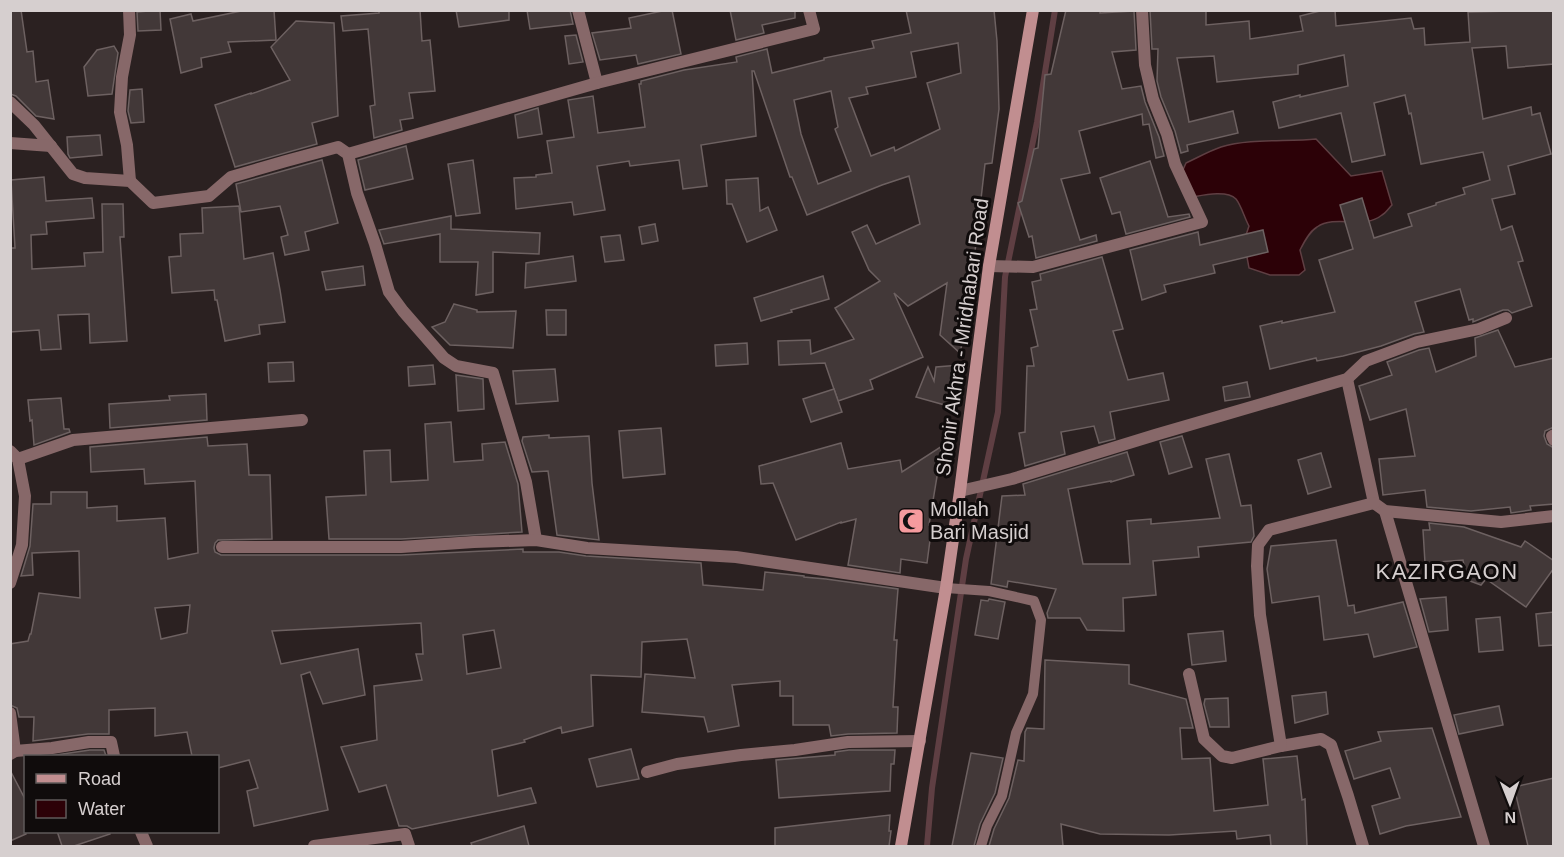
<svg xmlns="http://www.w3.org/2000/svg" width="1564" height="857" viewBox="0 0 1564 857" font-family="Helvetica,sans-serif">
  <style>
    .water { fill: #2c0107; stroke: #5f3f43; stroke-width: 1.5 }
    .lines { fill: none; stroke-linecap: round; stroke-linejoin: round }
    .stream { stroke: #5f3f43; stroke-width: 6 }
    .building { fill: #423838; stroke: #6d6161; stroke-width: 1.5; fill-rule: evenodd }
    .service { stroke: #876869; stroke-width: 10 }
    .minor { stroke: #876869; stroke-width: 12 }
    .secondary { stroke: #c18e90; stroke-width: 12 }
    .labels { text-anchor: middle; stroke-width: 6; stroke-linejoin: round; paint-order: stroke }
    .street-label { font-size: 20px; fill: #d6cfcf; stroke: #100c0c }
    .poi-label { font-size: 20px; fill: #d6cfcf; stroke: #100c0c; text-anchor: start }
    .quarter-label { font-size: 22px; letter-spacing: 1.5px; fill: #d6cfcf; stroke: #100c0c }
  </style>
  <rect width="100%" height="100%" fill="#2b2121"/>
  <path class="water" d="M1316,139L1351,176L1382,171L1392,205C1389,208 1386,213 1382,215C1364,230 1336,214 1317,227C1309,232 1304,242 1300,250L1305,270L1299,275H1270L1249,268L1244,241L1249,226C1245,219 1241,205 1236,199C1227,190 1204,195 1193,197L1182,172L1186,163C1197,158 1209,151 1221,147C1249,138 1287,142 1316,139Z"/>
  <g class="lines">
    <path class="stream" d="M927,846L932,788L966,559L998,412L1005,277L1037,122L1055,10"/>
  </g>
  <g class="building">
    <path d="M10,10H21L27,52L33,51L36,82L48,80L54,119L36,116L16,96L10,94Z"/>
    <path d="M160,10L161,30L138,31L137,12Z"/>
    <path d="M246,10H274L276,40L228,42L231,52L201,58L202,67L181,73L170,19L191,14L193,21Z"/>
    <path d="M379,10H420L422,41L430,40L435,91L409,93L413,118L400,120L402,130L374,138L370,106L375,105L368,29L343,31L341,16L379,13Z"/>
    <path d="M456,10H509V20L459,27Z"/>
    <path d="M527,10H570L573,24L530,29Z"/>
    <path d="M667,10H672L681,54L638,64L636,55L600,60L592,33L631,28L629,18Z"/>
    <path d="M730,10H795V18L762,25L764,33L736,40Z"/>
    <path d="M906,10H994L997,41L999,109L992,163L985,164L973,269L978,268L975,297H972L960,353L940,335L947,283L908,306L894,293L923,357L870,380L873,389L838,401L825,363L779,365L778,341L810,340L811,354L854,339L835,308L880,281L869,270L852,232L867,225L876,244L920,224L909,176L882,185L807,215L792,177H790L754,71H752L756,136L701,145L707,186L683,189L679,160L630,166L629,161L597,166L605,210L574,215L572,202L516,209L514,178L536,177V175L552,173L547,141L574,137L568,100L593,96L598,133L645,127L639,84H641V81L684,70L737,62L736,57L767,49L772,73L824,60V58L874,48L872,41L911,33ZM958,43L961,73L927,83L940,129L895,151L894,147L871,156L849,98L868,94L866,87L916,77L911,52ZM831,91L838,127L835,129L851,171L818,184L801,134L794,100Z"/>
    <path d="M1066,10H1100V13L1134,11L1136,50L1112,52L1122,89L1141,86L1145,102L1159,137L1164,156L1156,158L1149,124L1143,125L1142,114L1079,131L1090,173L1061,179L1080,240L1096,235L1097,241L1036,258L1032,236L1029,237L1018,203L1022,201L1034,149L1038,148L1045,75L1051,74Z"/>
    <path d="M1150,10H1206V25L1249,21L1250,39L1303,31L1300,16L1324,10H1335L1336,26L1411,18L1414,29L1424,28L1425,45L1470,42L1468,12L1554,10V64L1508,68L1506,46L1472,48L1483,119L1531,107L1532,115L1540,113L1551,154L1508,166L1515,194L1492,199L1501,230L1512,226L1523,261L1518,262L1532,306L1512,313L1508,310H1503L1473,322V319L1469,320L1460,289L1415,302L1424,332L1414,334L1381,346L1343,356L1317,361L1316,358L1270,369L1260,326L1282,321V323L1335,312L1319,260L1353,249L1340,205L1362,198L1374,238L1412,226L1408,214L1436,205V203L1465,194L1463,188L1490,180L1483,152L1421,164L1411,113L1409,114L1405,95L1374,103L1385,155L1352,162L1341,113L1279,128L1273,102L1300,95V97L1348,86L1344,55L1298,65V74L1217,82L1214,56L1177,58L1189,122L1233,111L1238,133L1187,145L1188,151L1181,153L1175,131L1161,97L1157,81L1158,49H1152Z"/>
    <path d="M296,21L334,23L338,116L312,123L317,144L235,167L215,105L251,93V94L290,80L271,47Z"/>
    <path d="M576,35L583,62L569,64L565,36Z"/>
    <path d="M114,46L118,53L112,94L88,96L84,67L97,50Z"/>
    <path d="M142,89L144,122L131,123L128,111L130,90Z"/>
    <path d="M538,108L542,134L518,138L515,115Z"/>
    <path d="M100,135L102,155L70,158L68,154L67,137Z"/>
    <path d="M406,146L413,179L365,190L358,160Z"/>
    <path d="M322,160L338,223L305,232L309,250L285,255L281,237L288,235L280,206L241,212L236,184Z"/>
    <path d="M473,160L480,213L456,216L448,164Z"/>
    <path d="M1150,161L1168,217L1189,214L1190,217L1126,234L1120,212L1112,214L1100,178Z"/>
    <path d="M44,177L46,201L92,198L94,218L46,222L47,234L31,235L32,269L85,266L84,253L103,252L102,204H123L124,237H120L127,341L90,343L89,314L58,315L61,349L41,350L39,330L10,332V248H15L11,180Z"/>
    <path d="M758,178L760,211L768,207L777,230L747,242L732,204H727L726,180Z"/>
    <path d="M239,206L244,259L273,253L280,290L285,322L259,325L260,334L225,341L217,300H215L214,290L172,293L169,257L181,256L180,234L203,233L202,208Z"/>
    <path d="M451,216V229L540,233L539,254L493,252V292L476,295L478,262H440V234L384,244L379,230Z"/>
    <path d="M655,224L658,241L642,244L639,227Z"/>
    <path d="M1263,230L1268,252L1213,265L1215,273L1164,285L1166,292L1142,300L1130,250L1198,232L1200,245Z"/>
    <path d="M620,235L624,260L605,262L601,237Z"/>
    <path d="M573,256L576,281L525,288L526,263Z"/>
    <path d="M1102,257L1123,329L1113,331L1128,380L1163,373L1169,400L1110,412L1115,439L1099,443L1094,426L1061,432L1065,454L1025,466L1019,433L1025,432L1027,366H1034L1031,348L1038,346L1030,310L1037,309L1032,282L1041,280L1040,274Z"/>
    <path d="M363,266L365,285L326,290L322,272Z"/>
    <path d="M823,276L829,299L791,310L792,312L761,321L754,298Z"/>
    <path d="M454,304L477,310V312L516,311L513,348L450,345L432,327L445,322Z"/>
    <path d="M546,310H566V335H547Z"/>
    <path d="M1498,330L1515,367L1554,358V427L1545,431L1544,436L1547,444L1554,448V504L1530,506L1531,510L1511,513L1510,507L1471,511L1427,507L1425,490L1383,495L1379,459L1415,456L1406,409L1370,420L1359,386L1392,375L1387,362L1419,350L1429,348L1436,372L1476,356L1475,338Z"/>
    <path d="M747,343L748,364L716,366L715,345Z"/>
    <path d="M293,362L294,381L269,382L268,363Z"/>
    <path d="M433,365L435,384L409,386L408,367Z"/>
    <path d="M960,365L952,407L916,397L928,367L934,381L936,367Z"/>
    <path d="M555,369L558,401L516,404L513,371Z"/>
    <path d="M456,375L483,379L484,409L458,411Z"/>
    <path d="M1247,382L1250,397L1225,401L1223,387Z"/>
    <path d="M834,389L842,412L811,422L803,399Z"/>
    <path d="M206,394L207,420L110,428L109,404L170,400L169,396Z"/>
    <path d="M61,398L64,429H69L70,432L34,445L32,420L30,421L28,400Z"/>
    <path d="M451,422L454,462L483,460L482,444L505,442L518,484L522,532L401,539H329L326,497L366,495L364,451L390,450L391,482L428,480L425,424Z"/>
    <path d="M661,428L665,474L623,478L619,431Z"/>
    <path d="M549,435V438L589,436L592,483L599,540L557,535L548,471L532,472L522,441L523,437Z"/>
    <path d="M1182,436L1192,467L1169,474L1160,442Z"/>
    <path d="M207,437L208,446L247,444L249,475H270L272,539L218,540L215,543L214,548L215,552L221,555H401L523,549V552H559L586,556L701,563L703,585L763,590L765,572L804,576V577L826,579L898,589L894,640H897L893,707H898L897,733L848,734L831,736L829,725H793V696H780V681L732,685L739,726L708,732L704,717L642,712L645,674L695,678L687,639L642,642L641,677L591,675L593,726L562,733L561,727L524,740L525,742L492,750L498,796L531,788L536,803L412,829L407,826H399L386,785L359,792L341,747L377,740L374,686L422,680L416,654H423L421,623L272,631L281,664L358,649L365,695L323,704L310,672L301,675L328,810L254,826L247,791L258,788L249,760L218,768V756H192L187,732L155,736V708L109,710V734H88L33,741L34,717H19L17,708L10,705V644L28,641L30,634H31L39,593L80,598L79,551L32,553L33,575L21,576L30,546L33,504H51V492H87V508L117,506V521L165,518L168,559L198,553L195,481L145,484L144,469L91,472L90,447ZM190,605L187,633L161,639L155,608ZM494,630L501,668L467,674L463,635Z"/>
    <path d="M841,443L848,469L900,460L902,472L942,446L929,525H932L927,563L901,559L900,573L848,565L856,519L841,523V522L796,540L773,483L761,484L759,466Z"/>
    <path d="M1127,452L1134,475L1111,482V481L1068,489L1083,564H1130L1127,521L1151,519V524L1220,518L1206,459L1229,454L1241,506L1251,505L1254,536L1251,542L1198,547L1199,557L1153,561L1156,595L1123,598L1124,631L1087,630L1080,618H1048L1047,613L1056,589L1008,581L1007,587L991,584L1002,496L1025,495L1023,484Z"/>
    <path d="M1321,453L1331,487L1308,494L1298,460Z"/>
    <path d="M1429,523L1464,527L1521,547L1525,541L1554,561V568L1526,607L1486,579L1481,585L1467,580L1463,560L1425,563L1423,530H1430Z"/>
    <path d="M1336,540L1348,606L1354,605L1355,613L1403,602L1417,647L1374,657L1368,634L1324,640L1319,596L1272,603L1267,569L1271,546Z"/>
    <path d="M1446,597L1448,630L1429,632L1420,599Z"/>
    <path d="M989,599L1005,602L998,639L975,635L981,600L988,601Z"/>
    <path d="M1554,612V645L1539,646L1536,614Z"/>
    <path d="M1500,617L1503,650L1479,652L1476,619Z"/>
    <path d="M1223,631L1226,661L1192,665L1188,634Z"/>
    <path d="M1045,660L1129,665V684L1186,699L1193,728H1180L1182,759L1210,758L1214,811L1268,805L1263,759L1297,756L1302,800L1305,799L1307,846H1271L1270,835L1237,839L1236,831L1169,835L1100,834L1061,824L1063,846H989L994,829L1009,798L1018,760L1024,761L1025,732L1027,728L1044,729Z"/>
    <path d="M1326,692L1328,714L1295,723L1292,696Z"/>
    <path d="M1228,698L1229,727H1210L1204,704L1205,699Z"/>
    <path d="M1499,706L1503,725L1459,734L1454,715Z"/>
    <path d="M1432,728L1461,817L1406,826L1380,834L1372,806L1400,798L1390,768L1354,779L1345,751L1381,741L1378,732Z"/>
    <path d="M631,749L639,779L597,787L589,759Z"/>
    <path d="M90,750H104L106,756H49Z"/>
    <path d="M849,750H895L894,764H891L890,791L779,798L776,760L835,755V752Z"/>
    <path d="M971,753L1003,758L995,793L980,824L974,846H952Z"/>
    <path d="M10,770L26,801V834L10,841Z"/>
    <path d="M1554,778V846H1528L1514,787Z"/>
    <path d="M890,815L889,831H891L889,846H775V828Z"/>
    <path d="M524,826L529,846H472L471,843Z"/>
    <path d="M57,831H110V834L74,846H62Z"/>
  </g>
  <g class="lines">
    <path class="service" d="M946,588L989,591L1034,601L1041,620L1033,694L1016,733L1002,796L987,826L981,846"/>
    <g class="minor">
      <path d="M129,10L130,35L122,77L120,112L127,145L130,181"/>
      <path d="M578,10L597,83"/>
      <path d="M10,102L34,125L73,174L85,178L130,181L153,203L209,196L231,177L286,161L338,147L348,154L357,193L375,244L389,292L403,311L444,358L456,366L493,373L526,482L536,540"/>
      <path d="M10,143L51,146"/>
      <path d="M348,154L597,83L814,29L809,10"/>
      <path d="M989,266L1033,267L1202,222L1175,164L1167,134L1153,99L1145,65L1142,10"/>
      <path d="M1347,379L1374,503L1385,511L1501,522L1554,516"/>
      <path d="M1554,435L1552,436L1554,440"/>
      <path d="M10,451L18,459L25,496L22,545L10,583"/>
      <path d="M18,459L73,440L302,420"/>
      <path d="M960,491L1012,479L1155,435L1347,379L1366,361L1417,342L1479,329L1506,318"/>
      <path d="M1385,511L1484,846"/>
      <path d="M222,547H401L474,542L536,540L587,548L736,557L946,588"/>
      <path d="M1189,674L1204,739L1222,756L1232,758L1281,746L1321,739L1331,745L1348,796L1363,846"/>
      <path d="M10,713L15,751"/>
      <path d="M1281,746L1260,615L1257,566L1258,545L1269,530L1374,503"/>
      <path d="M10,754L15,751L52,748L89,742H111L114,756"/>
      <path d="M647,772L677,764L741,755L795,750L848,742L920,741"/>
      <path d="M141,832L147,846"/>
      <path d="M314,846L405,834L409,846"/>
    </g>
    <path class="secondary" d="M901,846L946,588L960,491L989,266L1033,10"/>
  </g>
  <defs>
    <symbol id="mosque-square" viewBox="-11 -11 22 22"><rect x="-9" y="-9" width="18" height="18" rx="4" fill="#f59b9e" stroke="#100c0c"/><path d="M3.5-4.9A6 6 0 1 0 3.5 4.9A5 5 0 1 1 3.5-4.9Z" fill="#111"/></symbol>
  </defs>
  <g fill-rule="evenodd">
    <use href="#mosque-square" x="896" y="506" width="30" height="30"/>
  </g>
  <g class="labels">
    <g class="street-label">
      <text transform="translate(962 337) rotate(-82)" y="7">Shonir Akhra - Mridhabari Road</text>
    </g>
    <g class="poi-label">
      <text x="930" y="516">Mollah<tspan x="930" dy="23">Bari Masjid</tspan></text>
    </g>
    <g class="quarter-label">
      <text x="1447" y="579">KAZIRGAON</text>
    </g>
  </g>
  <rect width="1564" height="857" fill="none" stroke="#d6cfcf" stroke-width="24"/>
  <rect x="24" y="755" width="195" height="78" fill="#100c0c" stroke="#5f5a5a" stroke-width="1.5"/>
  <rect x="36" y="774" width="30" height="9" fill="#c18e90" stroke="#5f5a5a" stroke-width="1.5"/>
  <text x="78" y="785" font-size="18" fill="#d6cfcf">Road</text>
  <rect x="36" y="800" width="30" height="18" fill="#2c0107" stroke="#5f5a5a" stroke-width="1.5"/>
  <text x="78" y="815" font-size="18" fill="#d6cfcf">Water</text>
  <g transform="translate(1510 803) rotate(179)" stroke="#100c0c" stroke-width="4.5" paint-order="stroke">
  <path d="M0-4.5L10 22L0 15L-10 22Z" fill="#d6cfcf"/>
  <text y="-9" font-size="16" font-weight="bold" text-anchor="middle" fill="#d6cfcf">N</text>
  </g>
</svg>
